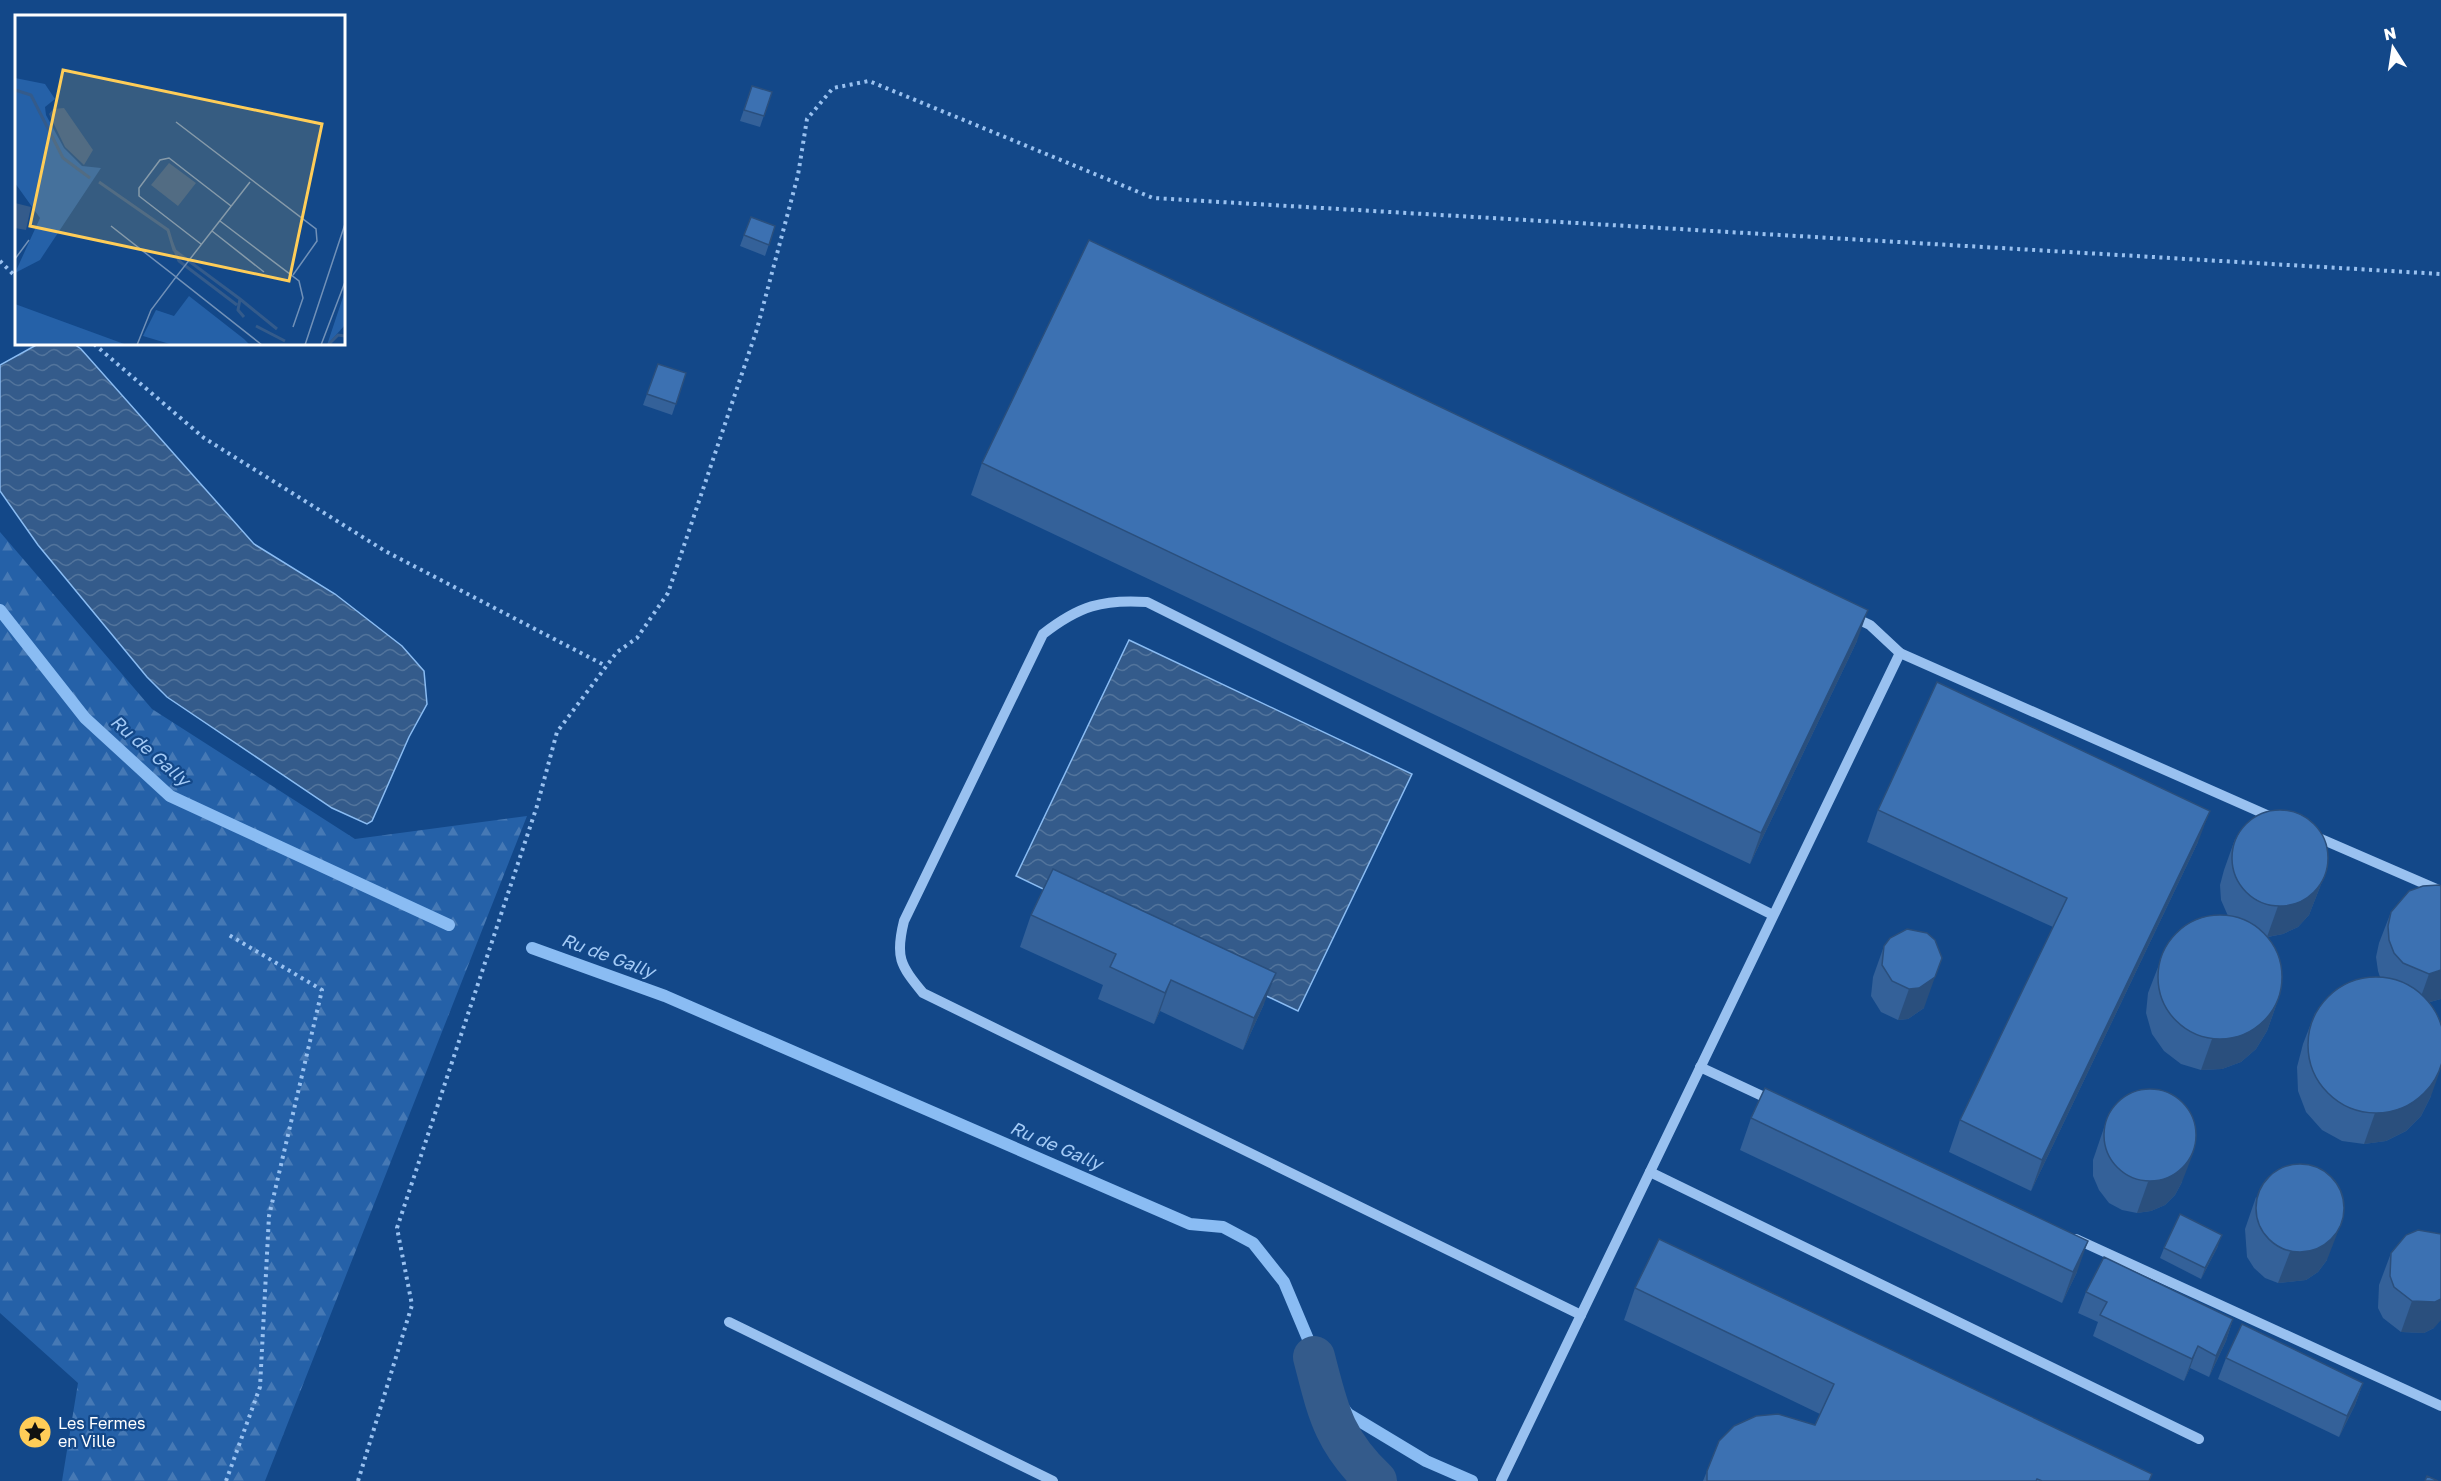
<svg xmlns="http://www.w3.org/2000/svg" width="2441" height="1481" viewBox="0 0 2441 1481" font-family="'Golos Text',sans-serif">
  <style>
    .forest { fill: url(#forest-firs) }
    .water { fill: url(#water-waves); stroke: #8abcf3; stroke-width: 1.5 }
    .lines { fill: none; stroke-linecap: round; stroke-linejoin: round }
    .stream { stroke: #8abcf3; stroke-width: 12 }
    .canal { stroke: #345b8b; stroke-width: 42 }
    .path { stroke: #99c1f0; stroke-width: 4; stroke-dasharray: 3 4.5; stroke-linecap: butt }
    .minor { stroke: #99c1f0; stroke-width: 10 }
    .wall { fill: #346199 }
    .shaded-wall { fill: #2a4f7d }
    .building { fill: #3c71b2; stroke: #2a4f7d; stroke-width: 1.5 }
    .labels { text-anchor: middle; stroke-width: 4.5; stroke-linejoin: round; paint-order: stroke }
    .poi-label { font-size: 16px; fill: #fff; stroke: #134889; text-anchor: start }
    .water-label { font-size: 18px; font-style: italic; fill: #a4cbf7; stroke: #134889 }
    .inset-river { fill: none; stroke: #345b8b; stroke-width: 3 }
    .inset-road { fill: none; stroke: #7191b8; stroke-width: 1.5 }
    .view { fill: #ffcd58; fill-opacity: 0.15; stroke: #ffcd58; stroke-width: 3 }
    .inset-edge { fill: none; stroke: #fff; stroke-width: 3 }
  </style>
  <defs>
    <pattern id="forest-firs" width="22" height="20" patternUnits="userSpaceOnUse" patternTransform="scale(1.5)"><rect width="22" height="20" fill="#2561a8"/><path d="M5 1l3.5 6h-7zM16 11l3.5 6h-7z" fill="#4679b5"/></pattern>
    <pattern id="water-waves" width="16" height="10" patternUnits="userSpaceOnUse" patternTransform="scale(1.5)"><rect width="16" height="10" fill="#345b8b"/><path d="M0 5q4-4 8 0t8 0" fill="none" stroke="#52749c"/></pattern>
  </defs>
  <rect width="100%" height="100%" fill="#134889"/>
  <path class="forest" d="M0,532L152,709L355,839L527,816L265,1481H62L78,1383L0,1313Z"/>
  <g class="water">
    <path d="M38,344H74L81,349L254,544L335,594L402,646L424,671L427,704L409,737L372,821L367,824L332,808L167,697L147,677L38,545L0,491V365Z"/>
    <path d="M1129,640L1412,774L1298,1011L1016,876Z"/>
  </g>
  <g class="lines">
    <g class="stream">
      <path d="M0,610L85,718L170,796L449,925"/>
      <path d="M532,948L665,996L1190,1224L1223,1227L1253,1243L1284,1282L1329,1389L1348,1414L1426,1461L1472,1481"/>
    </g>
    <path class="canal" d="M1314,1357C1328,1411 1333,1440 1376,1481"/>
    <g class="path">
      <path d="M0,261L16,277"/>
      <path d="M94,344L204,438L385,551L606,666"/>
      <path d="M226,1481L260,1387L269,1216L322,990L229,935"/>
      <path d="M358,1481L412,1305L397,1228L537,806L557,732L617,652L637,638L668,593L757,329L798,175L807,119L833,88L869,81L1153,198L2441,274"/>
    </g>
    <g class="minor">
      <path d="M1853,617L1870,625L1900,653L2276,819"/>
      <path d="M2312,835L2441,891"/>
      <path d="M1700,1067L1775,1102"/>
      <path d="M1650,1172L2199,1439"/>
      <path d="M2076,1239L2441,1406"/>
      <path d="M1581,1315L923,993C900,965 895,957 904,921L1043,634C1079,606 1102,599 1147,602L1773,915"/>
      <path d="M729,1322L1053,1481"/>
      <path d="M1501,1481L1900,653"/>
    </g>
  </g>
  <g class="wall">
    <path d="M752,86L772,92L760,127L740,121Z"/>
    <path d="M775,226L765,256L740,246L744,235Z"/>
    <path d="M658,364L686,373L672,415L643,405Z"/>
    <path d="M982,463L1857,641L1750,864L971,495Z"/>
    <path d="M1878,810L2198,842L2031,1191L1949,1152L1960,1120L2053,927L1867,842Z"/>
    <path d="M2235,839L2327,869L2309,915L2298,927L2283,934L2268,937L2278,1000L2267,1031L2256,1049L2241,1062L2222,1069L2201,1070L2181,1064L2164,1051L2152,1034L2146,1013L2148,993L2160,962L2228,916L2221,900L2220,885L2224,870Z"/>
    <path d="M2441,886V999L2430,1002L2431,1096L2421,1116L2406,1131L2386,1141L2364,1144L2342,1141L2322,1130L2306,1112L2298,1091L2297,1067L2303,1044L2315,1013L2380,977L2378,971L2376,957L2379,943L2391,912Z"/>
    <path d="M1031,915L1264,1004L1243,1050L1160,1011L1154,1024L1098,999L1103,985L1020,947Z"/>
    <path d="M1884,946L1924,1008L1908,1019L1898,1020L1881,1012L1871,996L1873,977Z"/>
    <path d="M2109,1113L2182,1182L2175,1195L2165,1205L2151,1211L2137,1213L2122,1210L2109,1203L2099,1190L2093,1176V1160Z"/>
    <path d="M1751,1118L2077,1272L2062,1303L1740,1150Z"/>
    <path d="M2256,1197L2327,1260L2318,1272L2306,1280L2278,1283L2265,1278L2254,1268L2247,1257L2245,1229Z"/>
    <path d="M2218,1246L2201,1279L2160,1258L2164,1248Z"/>
    <path d="M2391,1253L2434,1328L2424,1333L2401,1332L2383,1318L2378,1308L2379,1285Z"/>
    <path d="M1635,1288L2149,1481H1703L1707,1471L1815,1425L1820,1414L1624,1320Z"/>
    <path d="M2086,1292L2233,1319L2226,1341L2209,1377L2190,1368L2184,1381L2093,1336L2098,1322L2078,1313Z"/>
    <path d="M2226,1358L2363,1383L2355,1405L2339,1437L2218,1379Z"/>
  </g>
  <g class="shaded-wall">
    <path d="M1868,610L1857,641L1750,864L1761,833Z"/>
    <path d="M2210,811L2198,842L2031,1191L2042,1160Z"/>
    <path d="M2327,869L2309,915L2298,927L2283,934L2267,937L2278,906Z"/>
    <path d="M2441,970V999L2418,1005L2429,974Z"/>
    <path d="M1276,973L1264,1004L1243,1050L1254,1018Z"/>
    <path d="M1935,977L1924,1008L1908,1019L1898,1020L1909,989Z"/>
    <path d="M1171,980L1160,1011L1154,1024L1165,993Z"/>
    <path d="M2278,1000L2267,1031L2256,1049L2241,1062L2222,1069L2201,1070L2212,1039Z"/>
    <path d="M2441,1068L2431,1096L2421,1116L2406,1131L2386,1141L2364,1144L2375,1113Z"/>
    <path d="M2194,1151L2182,1182L2175,1195L2165,1205L2151,1211L2137,1213L2148,1182Z"/>
    <path d="M2339,1229L2327,1260L2318,1272L2306,1280L2278,1283L2290,1252Z"/>
    <path d="M2222,1235L2218,1246L2201,1279L2205,1268Z"/>
    <path d="M2088,1241L2077,1272L2062,1303L2073,1272Z"/>
    <path d="M2441,1299V1320L2434,1328L2424,1333L2401,1332L2412,1301Z"/>
    <path d="M2233,1319L2226,1341L2209,1377L2216,1356Z"/>
    <path d="M2198,1346L2190,1368L2184,1381L2192,1359Z"/>
    <path d="M2363,1383L2355,1405L2339,1437L2347,1416Z"/>
  </g>
  <g class="building">
    <path d="M752,86L772,92L764,116L744,110Z"/>
    <path d="M751,217L775,226L769,245L744,235Z"/>
    <path d="M1089,240L1868,610L1761,833L982,463Z"/>
    <path d="M658,364L686,373L676,404L647,394Z"/>
    <path d="M1937,682L2210,811L2042,1160L1960,1120L2067,898L1878,810Z"/>
    <circle cx="2280" cy="858" r="48"/>
    <path d="M1053,869L1276,973L1254,1018L1171,980L1165,993L1110,967L1116,954L1031,915Z"/>
    <path d="M2439,885L2441,886V970L2429,974L2403,963L2394,953L2389,940L2388,926L2391,912L2409,891L2423,886Z"/>
    <circle cx="2220" cy="977" r="62"/>
    <path d="M1907,929L1927,933L1935,940L1942,958L1935,977L1919,988L1909,989L1892,981L1882,965L1884,946L1890,938Z"/>
    <circle cx="2376" cy="1045" r="68"/>
    <path d="M1765,1088L2088,1241L2073,1272L1751,1118Z"/>
    <circle cx="2150" cy="1135" r="46"/>
    <circle cx="2300" cy="1208" r="44"/>
    <path d="M2180,1214L2222,1235L2205,1268L2164,1248Z"/>
    <path d="M2418,1230L2441,1234V1299L2435,1302L2412,1301L2394,1287L2390,1276L2391,1253L2406,1235Z"/>
    <path d="M1659,1239L2152,1474L2149,1481H2042L2037,1479L2036,1481H1707V1471L1719,1441L1734,1426L1756,1416L1778,1414L1815,1425L1834,1384L1635,1288Z"/>
    <path d="M2104,1257L2233,1319L2216,1356L2198,1346L2192,1359L2100,1315L2107,1302L2086,1292Z"/>
    <path d="M2242,1324L2363,1383L2347,1416L2226,1358Z"/>
    <path d="M2427,1476L2438,1481H2425Z"/>
  </g>
  <defs>
    <symbol id="sight-disc" viewBox="-11 -11 22 22"><circle r="9.5" fill="#ffcd58" stroke="#134889"/><path d="M0-6L1.8-2.2L6-1.7L2.9 1.2L3.7 5.4L0 3.3L-3.7 5.4L-2.9 1.2L-6-1.7L-1.8-2.2Z" fill="#111"/></symbol>
  </defs>
  <g fill-rule="evenodd">
    <use href="#sight-disc" x="16" y="1413" width="38" height="38"/>
  </g>
  <g class="labels">
    <g class="poi-label">
      <text x="58" y="1429">Les Fermes<tspan x="58" dy="18">en Ville</tspan></text>
    </g>
    <g class="water-label">
      <text transform="translate(150 751) rotate(41)" y="6">Ru de Gally</text>
      <text transform="translate(608 956) rotate(20)" y="6">Ru de Gally</text>
      <text transform="translate(1056 1146) rotate(23)" y="6">Ru de Gally</text>
    </g>
  </g>
  <g transform="translate(15 15)">
    <rect width="330" height="330" fill="#134889"/>
    <path d="M174,281L229,324L235,330H158L128,321L141,295L159,301ZM0,289L112,330H0Z" fill="#2561a8"/>
    <path d="M0,63L30,69L40,84L30,92L31,100L49,133L67,151L86,153L25,245L0,258L25,203L0,168Z" fill="#2561a8"/>
    <path d="M330,277V310L312,330L328,282Z" fill="#2561a8"/>
    <path d="M49,93L78,135L69,150L50,132L34,99L38,94ZM154,148L181,168L163,191L136,170ZM0,188L16,192L11,215L0,213Z" fill="#345b8b"/>
    <path class="inset-river" d="M0,75L16,80L48,143L75,163M84,167L153,215L159,235L225,284L223,295L229,302M157,228L164,246L222,290M225,284L262,314M241,311L270,326M313,330L323,320L330,321"/>
    <path class="inset-road" d="M161,107L301,214L302,226L278,260M235,167L161,262L247,330M205,206L284,266L288,283L278,312M96,211L161,262L136,295L122,330M197,216L249,257M186,229L124,181V173L145,145L154,143L216,191M0,244L14,225M290,330L330,209M306,330L330,267"/>
    <path class="view" d="M48,55L307,109L274,266L15,211Z"/>
    <rect width="330" height="330" class="inset-edge"/>
  </g>
  <g transform="translate(2393 48) rotate(348)" stroke="#134889" stroke-width="4.5" paint-order="stroke">
  <path d="M0-4.5L10 22L0 15L-10 22Z" fill="#ffffff"/>
  <text y="-9" font-size="16" font-weight="bold" text-anchor="middle" fill="#ffffff">N</text>
  </g>
</svg>
